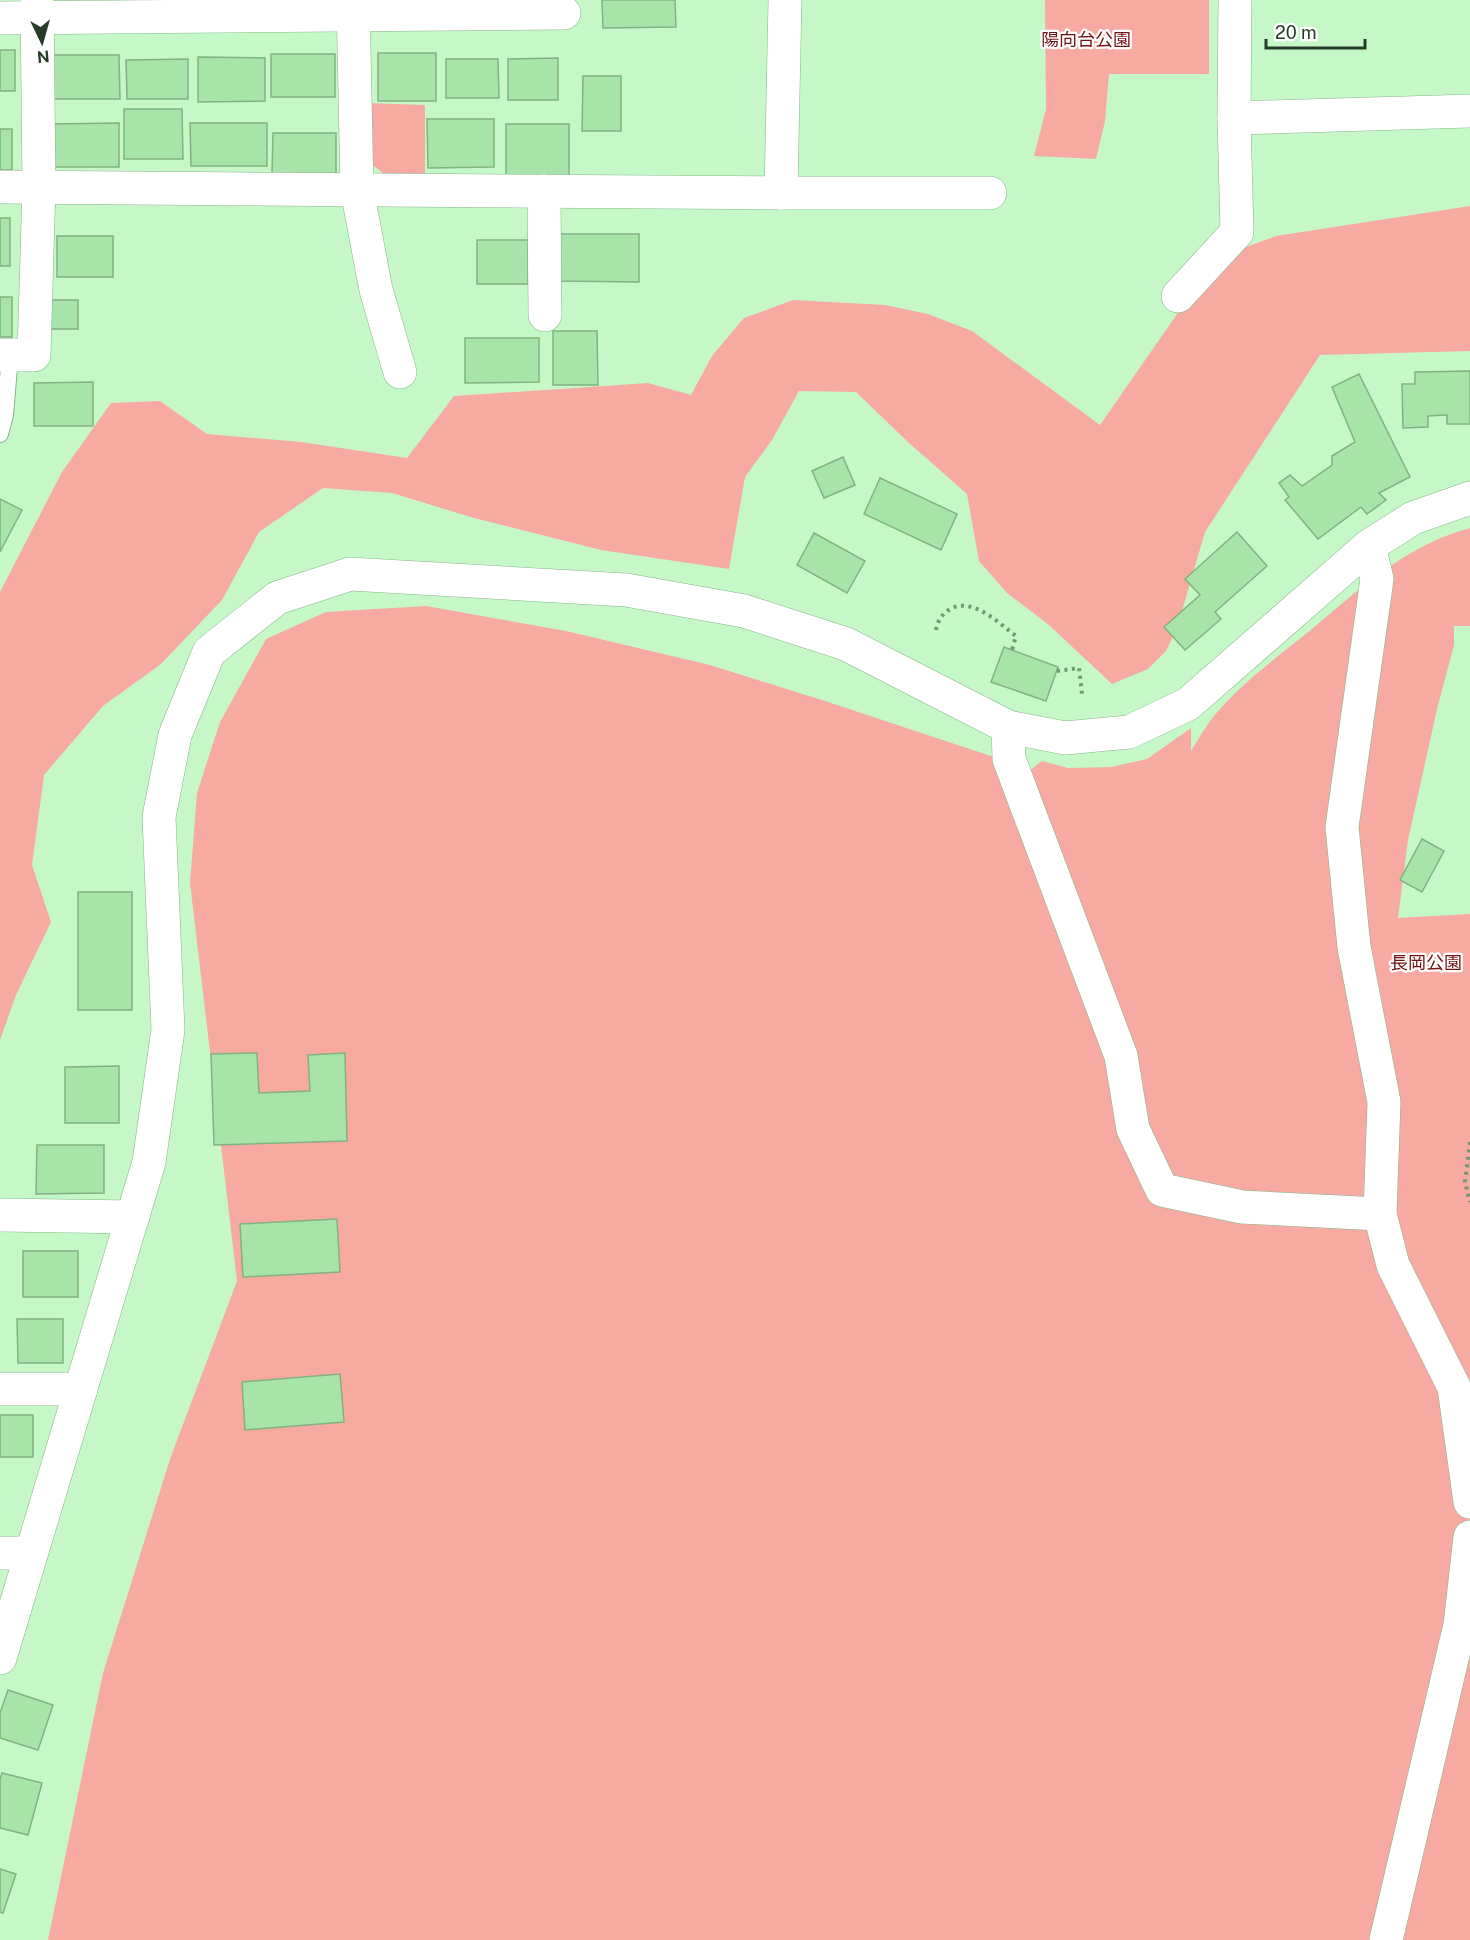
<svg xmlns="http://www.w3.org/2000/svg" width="1470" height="1940" viewBox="0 0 1470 1940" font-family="'Public Sans','Noto Sans JP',sans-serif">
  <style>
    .green { fill: #f7aaa2 }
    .building { fill: #a8e3a9; stroke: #82b183; stroke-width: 1.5 }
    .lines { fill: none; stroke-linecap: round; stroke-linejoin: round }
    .service-casing { stroke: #86b587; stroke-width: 18 }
    .minor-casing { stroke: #86b587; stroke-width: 34 }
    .tertiary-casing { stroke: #86b587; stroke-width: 34 }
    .path { stroke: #759776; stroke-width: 4; stroke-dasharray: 3 4.5; stroke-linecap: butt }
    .service { stroke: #fff; stroke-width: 16 }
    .minor { stroke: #fff; stroke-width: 33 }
    .tertiary { stroke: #fff; stroke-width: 33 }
    .labels { text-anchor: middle; stroke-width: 4.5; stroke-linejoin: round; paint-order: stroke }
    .park-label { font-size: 18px; fill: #731316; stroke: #fff }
  </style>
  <rect width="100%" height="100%" fill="#c6f8c7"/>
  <g class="green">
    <path d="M1045,0H1209V74H1109L1105,121L1096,159L1034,156L1046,109Z"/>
    <path d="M366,103L425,105V175H385L367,160Z"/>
    <path d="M1470,206V351L1320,355L1205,532L1177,628L1166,651L1148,669L1112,684L1049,625L1007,593L979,561L967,494L909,443L856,392L799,391L772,440L745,477L729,569L601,550L474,518L392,493L323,488L259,532L222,600L161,664L103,706L44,775L32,865L51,922L16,995L0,1040V592L62,472L111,403L160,401L207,434L301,442L407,458L454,396L648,383L691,395L712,356L744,318L793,300L885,305L928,314L972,331L1100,425L1216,258L1276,236Z"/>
    <path d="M1470,528V626H1454V645L1437,709L1408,840L1398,918L1470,914V1940H48L103,1673L170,1459L237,1281L190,883L197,793L220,722L266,639L326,612L426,606L566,631L710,665L828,702L1024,767L1028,772L1042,761L1068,768L1111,767L1147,759L1191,728V751C1198,740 1205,727 1214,716C1242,682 1279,656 1313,628C1362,587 1407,545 1470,528Z"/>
  </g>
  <g class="building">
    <path d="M602,0H675L676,27L603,28Z"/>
    <rect x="0" y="50" width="15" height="41"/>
    <rect x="378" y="53" width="58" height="48"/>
    <rect x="271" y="54" width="64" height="43"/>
    <path d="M44,55H119L120,99H44Z"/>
    <path d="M198,57L265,58V101L198,102Z"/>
    <path d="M558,58V100H508V59Z"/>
    <path d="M188,59V99H127L126,60Z"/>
    <path d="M446,59H498L499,98H446Z"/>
    <path d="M583,76H621V131H582Z"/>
    <path d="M124,109H182L183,159H124Z"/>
    <path d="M427,119H494V167L428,168Z"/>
    <path d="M119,123V167H47V124Z"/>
    <path d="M190,123H267V166H191Z"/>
    <rect x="506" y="124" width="63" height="52"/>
    <rect x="0" y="129" width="12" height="41"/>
    <path d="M273,133H336V174H272Z"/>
    <rect x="0" y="218" width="10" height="48"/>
    <path d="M558,234H639V282L558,281Z"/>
    <rect x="57" y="236" width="56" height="41"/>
    <rect x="477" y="240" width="51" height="44"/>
    <rect x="0" y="297" width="12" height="40"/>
    <rect x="50" y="300" width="28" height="29"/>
    <path d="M553,331H597L598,385H553Z"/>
    <path d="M465,338H539V382L465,383Z"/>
    <path d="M1470,371V424H1447V415L1428,416V427L1403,428L1402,384H1415V372Z"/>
    <path d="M1359,374L1410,477L1379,493L1386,500L1367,514L1361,507L1318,539L1285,500L1289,497L1279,483L1290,475L1302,486L1332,465V456L1355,442L1332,387Z"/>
    <path d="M93,382V426H34V383Z"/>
    <path d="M843,457L855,485L824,498L812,471Z"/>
    <path d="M880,478L957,514L941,550L864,514Z"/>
    <path d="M0,499L22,510L0,552Z"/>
    <path d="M1237,532L1267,566L1215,612L1221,619L1185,650L1164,627L1200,595L1185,579Z"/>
    <path d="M814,533L865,561L847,593L797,565Z"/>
    <path d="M1004,647L1058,667L1046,701L991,682Z"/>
    <path d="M1422,839L1444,851L1422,892L1400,880Z"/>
    <rect x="78" y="892" width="54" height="118"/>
    <path d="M257,1053L259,1093L310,1091L308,1055L345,1053L347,1141L214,1145L211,1054Z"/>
    <path d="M119,1066V1123H65V1067Z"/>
    <path d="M37,1145H104V1193L36,1194Z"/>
    <path d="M337,1219L340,1272L243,1277L240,1224Z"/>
    <rect x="23" y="1251" width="55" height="46"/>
    <path d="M17,1319H63V1363H18Z"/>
    <path d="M340,1374L344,1422L245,1430L242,1382Z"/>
    <rect x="0" y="1415" width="33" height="42"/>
    <path d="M8,1690L53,1705L38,1750L0,1738V1713Z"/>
    <path d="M2,1773L42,1783L28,1835L0,1828V1779Z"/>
    <path d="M0,1869L16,1874L3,1913L0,1912Z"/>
  </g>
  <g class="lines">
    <defs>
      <path id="service" d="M0,434L5,415L10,355"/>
      <g id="minor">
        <path d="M353,0L357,190L376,290L400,372"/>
        <path d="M1235,0L1234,118L1470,111"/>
        <path d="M0,18L564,13"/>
        <path d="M0,187L781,193L785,0"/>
        <path d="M544,191L545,315"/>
        <path d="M781,193H990"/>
        <path d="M1178,296L1237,232L1234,118"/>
        <path d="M0,355H34L39,187L37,0"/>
        <path d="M1369,546L1377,579L1342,827L1354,947L1384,1102L1380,1214L1393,1265L1454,1387L1470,1502"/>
        <path d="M1008,727L1009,759L1121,1056L1133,1129L1162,1190L1242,1207L1380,1214"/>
        <path d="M0,1215L133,1217"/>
        <path d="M0,1389H81"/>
        <path d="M0,1553H31"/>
        <path d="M1386,1940L1460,1625L1470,1537"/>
      </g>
      <path id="tertiary" d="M0,1658L149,1162L168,1030L159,817L175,735L209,652L277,598L350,574L626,590L744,611L846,644L1008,727L1065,738L1129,732L1188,704L1369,546L1413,518L1470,498"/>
    </defs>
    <use href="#service" class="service-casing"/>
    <use href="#minor" class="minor-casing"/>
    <use href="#tertiary" class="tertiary-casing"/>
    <g class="path">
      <path d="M936,630C938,619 943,613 952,608C974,598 1000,624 1016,636L1012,650"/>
      <path d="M1057,671L1079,668L1082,694"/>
      <path d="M1470,1142L1465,1182L1470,1202"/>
    </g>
    <use href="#service" class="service"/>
    <use href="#minor" class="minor"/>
    <use href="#tertiary" class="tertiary"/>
  </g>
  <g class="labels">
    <g class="park-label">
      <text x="1086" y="46">陽向台公園</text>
      <text x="1426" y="969">長岡公園</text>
    </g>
  </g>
  <g transform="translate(42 42) rotate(175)" stroke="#ffffff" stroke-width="4.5" paint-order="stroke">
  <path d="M0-4.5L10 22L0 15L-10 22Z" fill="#273b28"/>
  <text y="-9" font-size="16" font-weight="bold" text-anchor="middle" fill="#273b28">N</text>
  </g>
  <path d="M1266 39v9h99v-9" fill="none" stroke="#273b28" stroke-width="3"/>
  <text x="1275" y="39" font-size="18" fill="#273b28" stroke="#ffffff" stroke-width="4.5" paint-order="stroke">20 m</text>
</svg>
